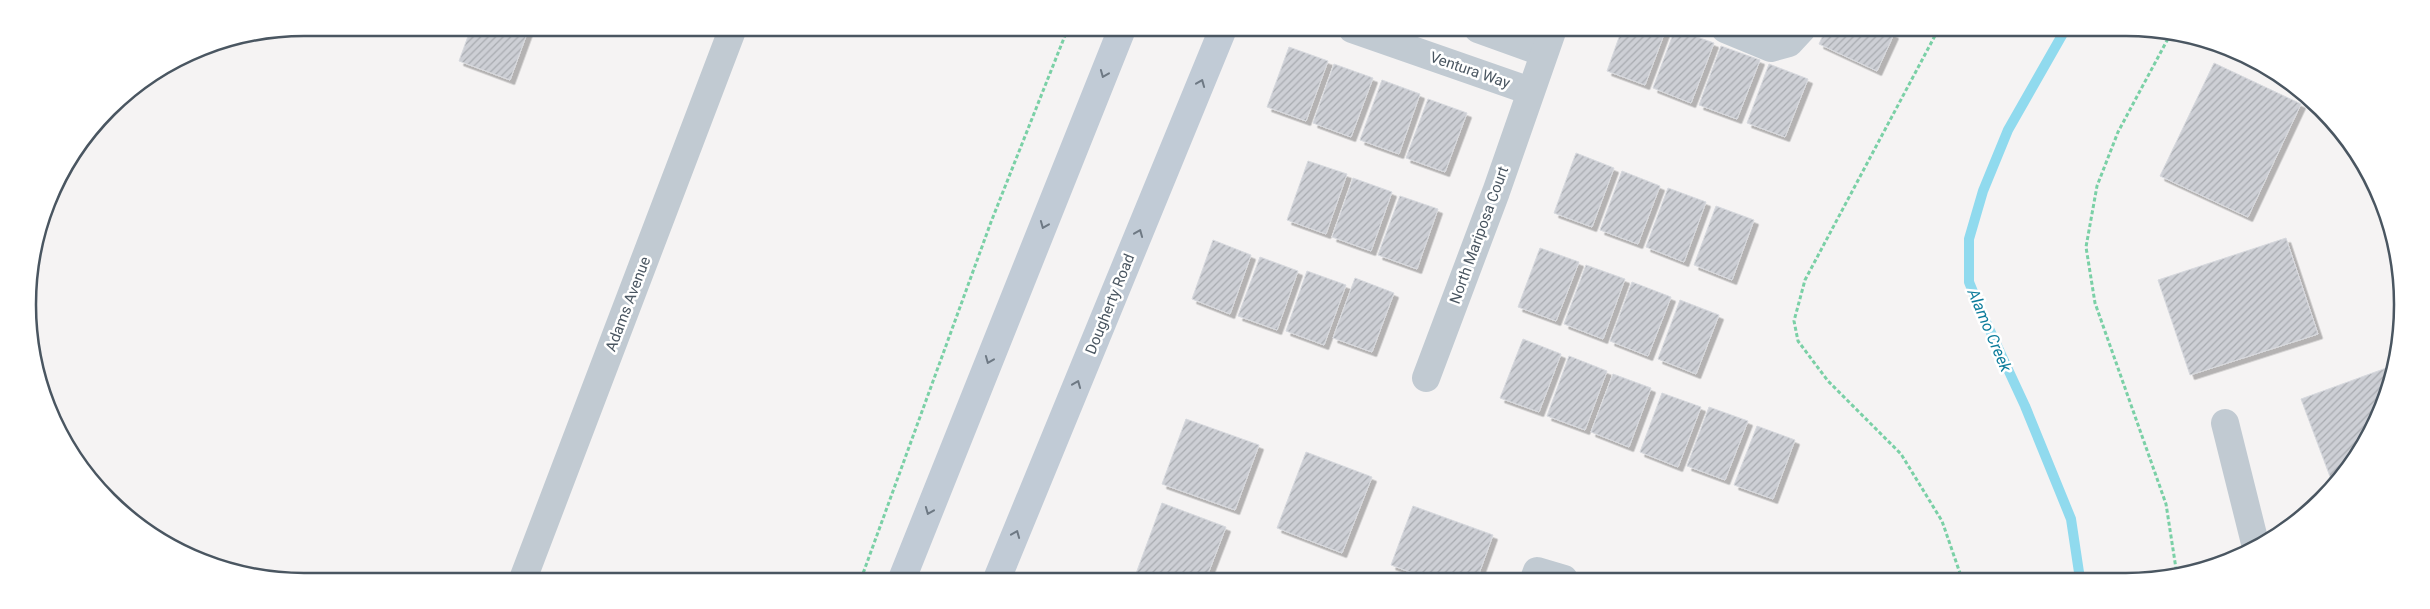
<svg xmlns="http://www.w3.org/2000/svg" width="2430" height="609" viewBox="0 0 2430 609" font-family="Roboto,sans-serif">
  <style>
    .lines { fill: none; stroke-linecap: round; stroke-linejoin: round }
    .stream { stroke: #90daee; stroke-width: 10 }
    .building { fill: url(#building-hatch); stroke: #d7d9de; filter: url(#shadow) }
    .path { stroke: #7ad0a6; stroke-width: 3; stroke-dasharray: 4 2.5; stroke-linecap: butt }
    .street { stroke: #c1cad2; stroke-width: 28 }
    .secondary { stroke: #c1cbd6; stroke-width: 28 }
    .oneway { stroke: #6e7984 }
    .labels { text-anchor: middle; stroke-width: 5; stroke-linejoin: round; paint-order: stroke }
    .street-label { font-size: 15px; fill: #4a5661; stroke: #fff }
    .water-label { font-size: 16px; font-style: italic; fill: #0c7c9b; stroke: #fff }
    .rim { fill: none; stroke: #4a5661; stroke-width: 2.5 }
  </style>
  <defs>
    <pattern id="building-hatch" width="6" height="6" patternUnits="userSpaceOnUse" patternTransform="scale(1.25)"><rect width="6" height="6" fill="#cdcfd5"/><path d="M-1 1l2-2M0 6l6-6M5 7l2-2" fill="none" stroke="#a8abb0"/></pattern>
    <filter id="shadow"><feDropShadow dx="4.5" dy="4.5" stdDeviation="0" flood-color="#0004"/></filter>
  </defs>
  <rect width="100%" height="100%" fill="#f5f3f3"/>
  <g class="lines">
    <path class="stream" d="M2065,30L2008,130L1983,191L1969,239V282L1980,309L2025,406L2071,519L2080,579"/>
  </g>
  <g class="building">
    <path d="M471,28H529L510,80L459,61Z"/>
    <path d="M1622,29H1666L1645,85L1607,71Z"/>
    <path d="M1675,29L1714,43L1691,103L1653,88Z"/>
    <path d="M1826,29L1885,30L1894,34L1877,71L1819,44Z"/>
    <path d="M1721,46L1760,60L1737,119L1699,105Z"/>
    <path d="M1289,47L1328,61L1306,121L1267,107Z"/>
    <path d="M2214,63L2301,104L2248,217L2160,176Z"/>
    <path d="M1334,64L1373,78L1351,137L1313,123Z"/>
    <path d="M1769,64L1808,79L1785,137L1747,123Z"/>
    <path d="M1382,80L1420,94L1399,154L1360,140Z"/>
    <path d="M1428,99L1467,113L1445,172L1406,158Z"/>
    <path d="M1576,153L1614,168L1592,227L1554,213Z"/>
    <path d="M1308,161L1347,174L1326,234L1287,220Z"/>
    <path d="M1622,171L1660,186L1638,244L1600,230Z"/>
    <path d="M1353,178L1392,192L1371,251L1332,237Z"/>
    <path d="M1668,188L1706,202L1684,262L1646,247Z"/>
    <path d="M1400,196L1438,209L1417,269L1378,255Z"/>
    <path d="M1716,206L1754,220L1732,280L1694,265Z"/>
    <path d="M2286,238L2318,334L2190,375L2158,280Z"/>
    <path d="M1213,240L1251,255L1230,314L1192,299Z"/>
    <path d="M1540,248L1579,262L1556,321L1518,307Z"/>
    <path d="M1260,257L1298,271L1277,330L1238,316Z"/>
    <path d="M1586,265L1625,279L1603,339L1564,324Z"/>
    <path d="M1307,271L1346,285L1324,345L1286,331Z"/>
    <path d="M1355,278L1394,293L1372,352L1333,338Z"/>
    <path d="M1632,282L1671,297L1648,356L1610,341Z"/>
    <path d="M1680,300L1719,315L1696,374L1658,359Z"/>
    <path d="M1523,339L1561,354L1539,412L1500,398Z"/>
    <path d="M1569,356L1607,371L1585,430L1547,416Z"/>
    <path d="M2389,367L2391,371L2374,427L2335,481L2332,482L2301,399Z"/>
    <path d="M1613,374L1651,388L1629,447L1591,432Z"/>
    <path d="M1662,393L1701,407L1678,467L1640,452Z"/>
    <path d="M1709,407L1748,421L1725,480L1687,466Z"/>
    <path d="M1186,419L1259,445L1235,510L1162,484Z"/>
    <path d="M1757,426L1795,440L1773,499L1734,485Z"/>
    <path d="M1306,452L1372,477L1342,553L1277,528Z"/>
    <path d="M1162,503L1226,527L1206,579H1134Z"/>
    <path d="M1413,506L1493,535L1477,579H1429L1391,565Z"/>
  </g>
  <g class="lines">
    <g class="path">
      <path d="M1938,30L1805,280L1794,321L1798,341L1828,381L1901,454L1942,521L1962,579"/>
      <path d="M2171,33L2118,132L2097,186L2086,247L2095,303L2166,504L2177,575"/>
      <path d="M861,579L991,222L1068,28"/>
    </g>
    <g class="street">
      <path d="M1352,29L1530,91"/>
      <path d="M1478,29L1544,53"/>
      <path d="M1725,29L1771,48L1789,43L1802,29"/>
      <path d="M1426,378L1496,192L1553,29"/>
      <path d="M2225,423L2256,547"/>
      <path d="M523,579L733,28"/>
      <path d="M1534,579L1537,571L1564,579"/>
    </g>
    <g class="secondary">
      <path d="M902,579L1122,29"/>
      <path d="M997,579L1223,29"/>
    </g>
  </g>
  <defs><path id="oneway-chevron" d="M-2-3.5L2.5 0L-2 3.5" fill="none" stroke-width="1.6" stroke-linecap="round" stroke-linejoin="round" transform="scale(1.25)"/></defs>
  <g class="oneway">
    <use href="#oneway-chevron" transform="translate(1104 74) rotate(112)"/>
    <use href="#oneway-chevron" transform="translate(1201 83) rotate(-68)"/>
    <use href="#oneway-chevron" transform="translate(1044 225) rotate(112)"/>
    <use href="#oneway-chevron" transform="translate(1139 233) rotate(-68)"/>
    <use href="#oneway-chevron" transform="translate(989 360) rotate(112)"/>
    <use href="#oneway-chevron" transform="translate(1077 384) rotate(-68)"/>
    <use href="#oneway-chevron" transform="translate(929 511) rotate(112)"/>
    <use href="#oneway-chevron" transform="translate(1016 534) rotate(-68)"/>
  </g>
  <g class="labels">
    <g class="street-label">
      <text transform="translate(1470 70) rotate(19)" y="5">Ventura Way</text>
      <text transform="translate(1479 235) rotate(-70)" y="5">North Mariposa Court</text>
      <text transform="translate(628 304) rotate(-69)" y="5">Adams Avenue</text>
      <text transform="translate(1110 304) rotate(-68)" y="5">Dougherty Road</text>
    </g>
    <g class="water-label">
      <text transform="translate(1990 330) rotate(67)" y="6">Alamo Creek</text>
    </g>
  </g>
  <path d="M0 0H2430V609H0ZM304 36H2126A268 268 0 0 1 2394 304V305A268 268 0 0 1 2126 573H304A268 268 0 0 1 36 305V304A268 268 0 0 1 304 36Z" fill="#fff" fill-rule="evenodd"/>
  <path class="rim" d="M304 36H2126A268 268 0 0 1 2394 304V305A268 268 0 0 1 2126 573H304A268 268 0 0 1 36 305V304A268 268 0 0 1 304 36Z"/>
</svg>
